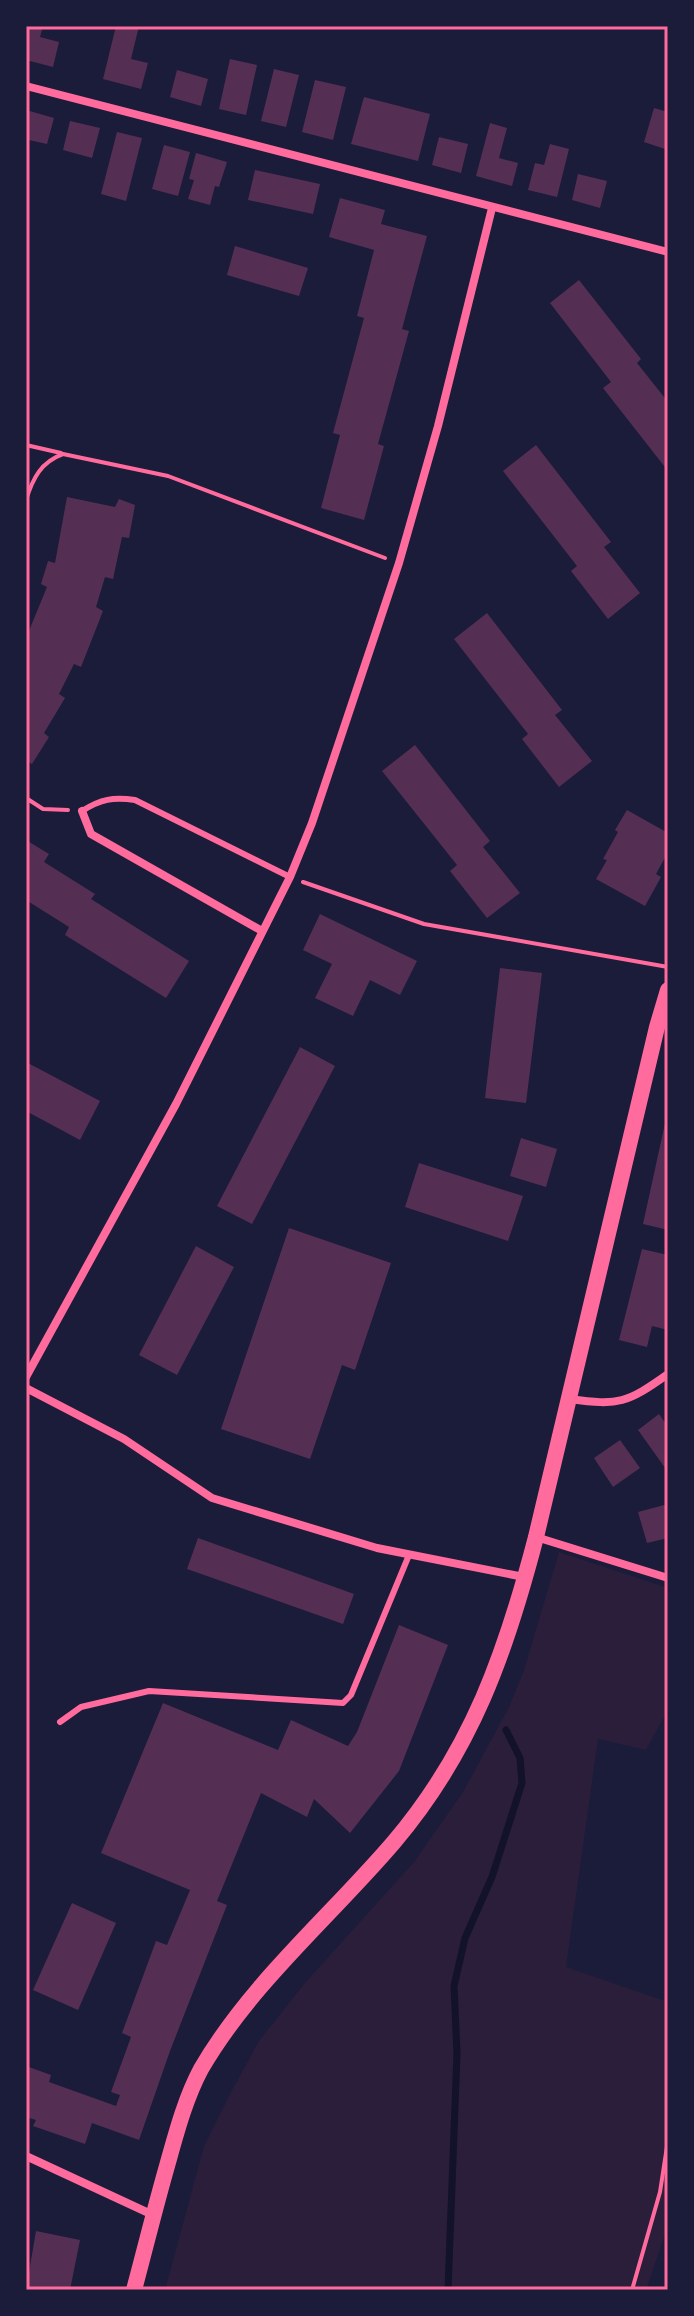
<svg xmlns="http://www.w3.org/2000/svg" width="694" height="2316" viewBox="0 0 694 2316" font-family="'PT Sans',sans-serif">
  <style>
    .green { fill: #2a1e3b }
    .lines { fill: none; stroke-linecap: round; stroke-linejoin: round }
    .stream { stroke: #12122b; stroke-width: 7 }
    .building { fill: #542f53 }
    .path { stroke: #ff6b9d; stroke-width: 4 }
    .service { stroke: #ff6b9d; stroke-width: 6 }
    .minor { stroke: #ff6b9d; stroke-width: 8 }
    .secondary { stroke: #ff6b9d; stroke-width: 16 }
    .neatline { fill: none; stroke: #ff6b9d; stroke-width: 3 }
  </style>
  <rect width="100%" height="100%" fill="#1b1b3a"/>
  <path class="green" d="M559,1552L668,1588V1710L646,1750L598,1739L566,1967L668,2002V2226L646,2290H165L204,2146L231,2092L259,2041L304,1984L414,1862L463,1792L509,1707L524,1670Z"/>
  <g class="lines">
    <path class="stream" d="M448,2290L457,2053L454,1986L465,1938L492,1877L522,1783L520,1758L506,1730"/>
  </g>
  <g class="building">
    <path d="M26,26H43L40,37L59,42L53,67L26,60Z"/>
    <path d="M116,26H139L131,59L148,63L141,89L103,79Z"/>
    <path d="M230,59L257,65L246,115L219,109Z"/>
    <path d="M274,69L299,75L286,127L261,121Z"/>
    <path d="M177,70L208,79L201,106L170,97Z"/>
    <path d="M315,80L346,87L333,140L302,132Z"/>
    <path d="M364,97L430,114L418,161L351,144Z"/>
    <path d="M654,108L668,112V140L665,149L644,142Z"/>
    <path d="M26,110L54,118L47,144L29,140L26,146Z"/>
    <path d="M70,121L100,128L92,158L63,150Z"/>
    <path d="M490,123L507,128L499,158L518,163L512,186L476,176Z"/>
    <path d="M117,132L142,138L126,201L101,194Z"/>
    <path d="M439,137L468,144L461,173L432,165Z"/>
    <path d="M550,144L569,149L557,197L528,190L535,163L544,165Z"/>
    <path d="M164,145L190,152L178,196L152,189Z"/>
    <path d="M196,153L227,162L219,187L215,186L210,205L188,199L194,180L189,179Z"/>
    <path d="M255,170L320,184L313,214L248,200Z"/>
    <path d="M578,174L607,181L600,208L572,200Z"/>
    <path d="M340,198L385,210L381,224L427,236L402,329L409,331L378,444L384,446L364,520L321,508L340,435L333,433L364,318L357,316L374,250L329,237Z"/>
    <path d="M235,246L308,268L299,296L227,275Z"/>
    <path d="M579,280L641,359L637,363L668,402V471L603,388L611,382L550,303Z"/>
    <path d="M536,445L611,542L604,547L640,593L608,619L571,571L577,566L503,471Z"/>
    <path d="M67,497L115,507L119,499L135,505L129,538L122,537L113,579L105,577L96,607L103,611L81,667L74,664L59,694L65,698L44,733L49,737L32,764L26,761V638L47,587L41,584L48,561L55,563Z"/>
    <path d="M487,613L562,710L555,715L592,761L559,787L522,739L528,734L454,639Z"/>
    <path d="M415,745L490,841L483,847L520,893L487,918L450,871L457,865L382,771Z"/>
    <path d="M627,810L668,833V852L656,874L661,877L645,906L596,879L607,860L603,859L618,832L615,830Z"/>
    <path d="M26,840L49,854L44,862L95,894L91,899L189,961L166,998L65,935L69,927L26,900Z"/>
    <path d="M320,914L417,961L400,995L370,980L353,1016L315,998L332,964L303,950Z"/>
    <path d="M500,968L542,973L526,1103L485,1098Z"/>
    <path d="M300,1047L335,1066L252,1224L217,1206Z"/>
    <path d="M26,1062L100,1101L80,1140L26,1111Z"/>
    <path d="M667,1114L668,1115V1230L643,1224Z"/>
    <path d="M521,1138L557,1149L546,1187L510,1176Z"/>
    <path d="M419,1163L523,1196L508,1241L405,1207Z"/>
    <path d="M289,1228L391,1263L355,1370L342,1365L310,1459L221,1429Z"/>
    <path d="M196,1246L234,1267L177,1375L139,1355Z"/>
    <path d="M642,1249L668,1255V1330L652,1326L647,1347L619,1340Z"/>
    <path d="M659,1414L668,1427V1472L638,1430Z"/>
    <path d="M620,1440L640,1468L613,1487L594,1458Z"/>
    <path d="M668,1504V1538L647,1543L638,1512Z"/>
    <path d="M198,1538L354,1594L343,1624L187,1569Z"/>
    <path d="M399,1625L448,1645L399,1771L350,1833L314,1799L307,1817L261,1793L217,1901L227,1905L170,2051L139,2140L92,2123L85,2144L33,2126L36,2120L26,2117V2066L51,2075L49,2082L116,2106L120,2095L111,2092L131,2037L122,2033L156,1941L167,1945L190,1890L101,1853L163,1703L278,1750L291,1720L348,1746L357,1732Z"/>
    <path d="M72,1903L116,1923L78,2010L33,1990Z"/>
    <path d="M36,2231L80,2240L70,2290H26Z"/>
  </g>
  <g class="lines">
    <g class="path">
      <path d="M26,445L61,453"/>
      <path d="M26,500C33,478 41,462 63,454L168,476L385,558"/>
      <path d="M26,798L43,809L68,810"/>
      <path d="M303,882L424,924L668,967"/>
      <path d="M632,2290L660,2192L668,2140"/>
    </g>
    <g class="service">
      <path d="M82,811C101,799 113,797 135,800L290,877"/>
      <path d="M60,1722L81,1707L149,1691L343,1703L351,1695L409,1555"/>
    </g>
    <g class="minor">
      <path d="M26,86L668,252"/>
      <path d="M82,811L91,834L262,931"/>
      <path d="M26,1377L176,1104L290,877L312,823L399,563L438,426L492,208"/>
      <path d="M26,1388L124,1439L212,1498L377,1548L524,1577"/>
      <path d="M570,1399C619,1406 627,1403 668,1374"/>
      <path d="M536,1537L668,1578"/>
      <path d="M26,2156L153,2215"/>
    </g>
    <path class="secondary" d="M134,2290C145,2249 155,2208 167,2166C176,2134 185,2099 201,2069C251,1983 330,1917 394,1842C472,1750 506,1652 536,1537L657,1027L668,990"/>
  </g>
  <rect width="694" height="2316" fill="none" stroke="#1b1b3a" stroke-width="56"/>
  <rect x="28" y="28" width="638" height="2260" class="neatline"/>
</svg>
